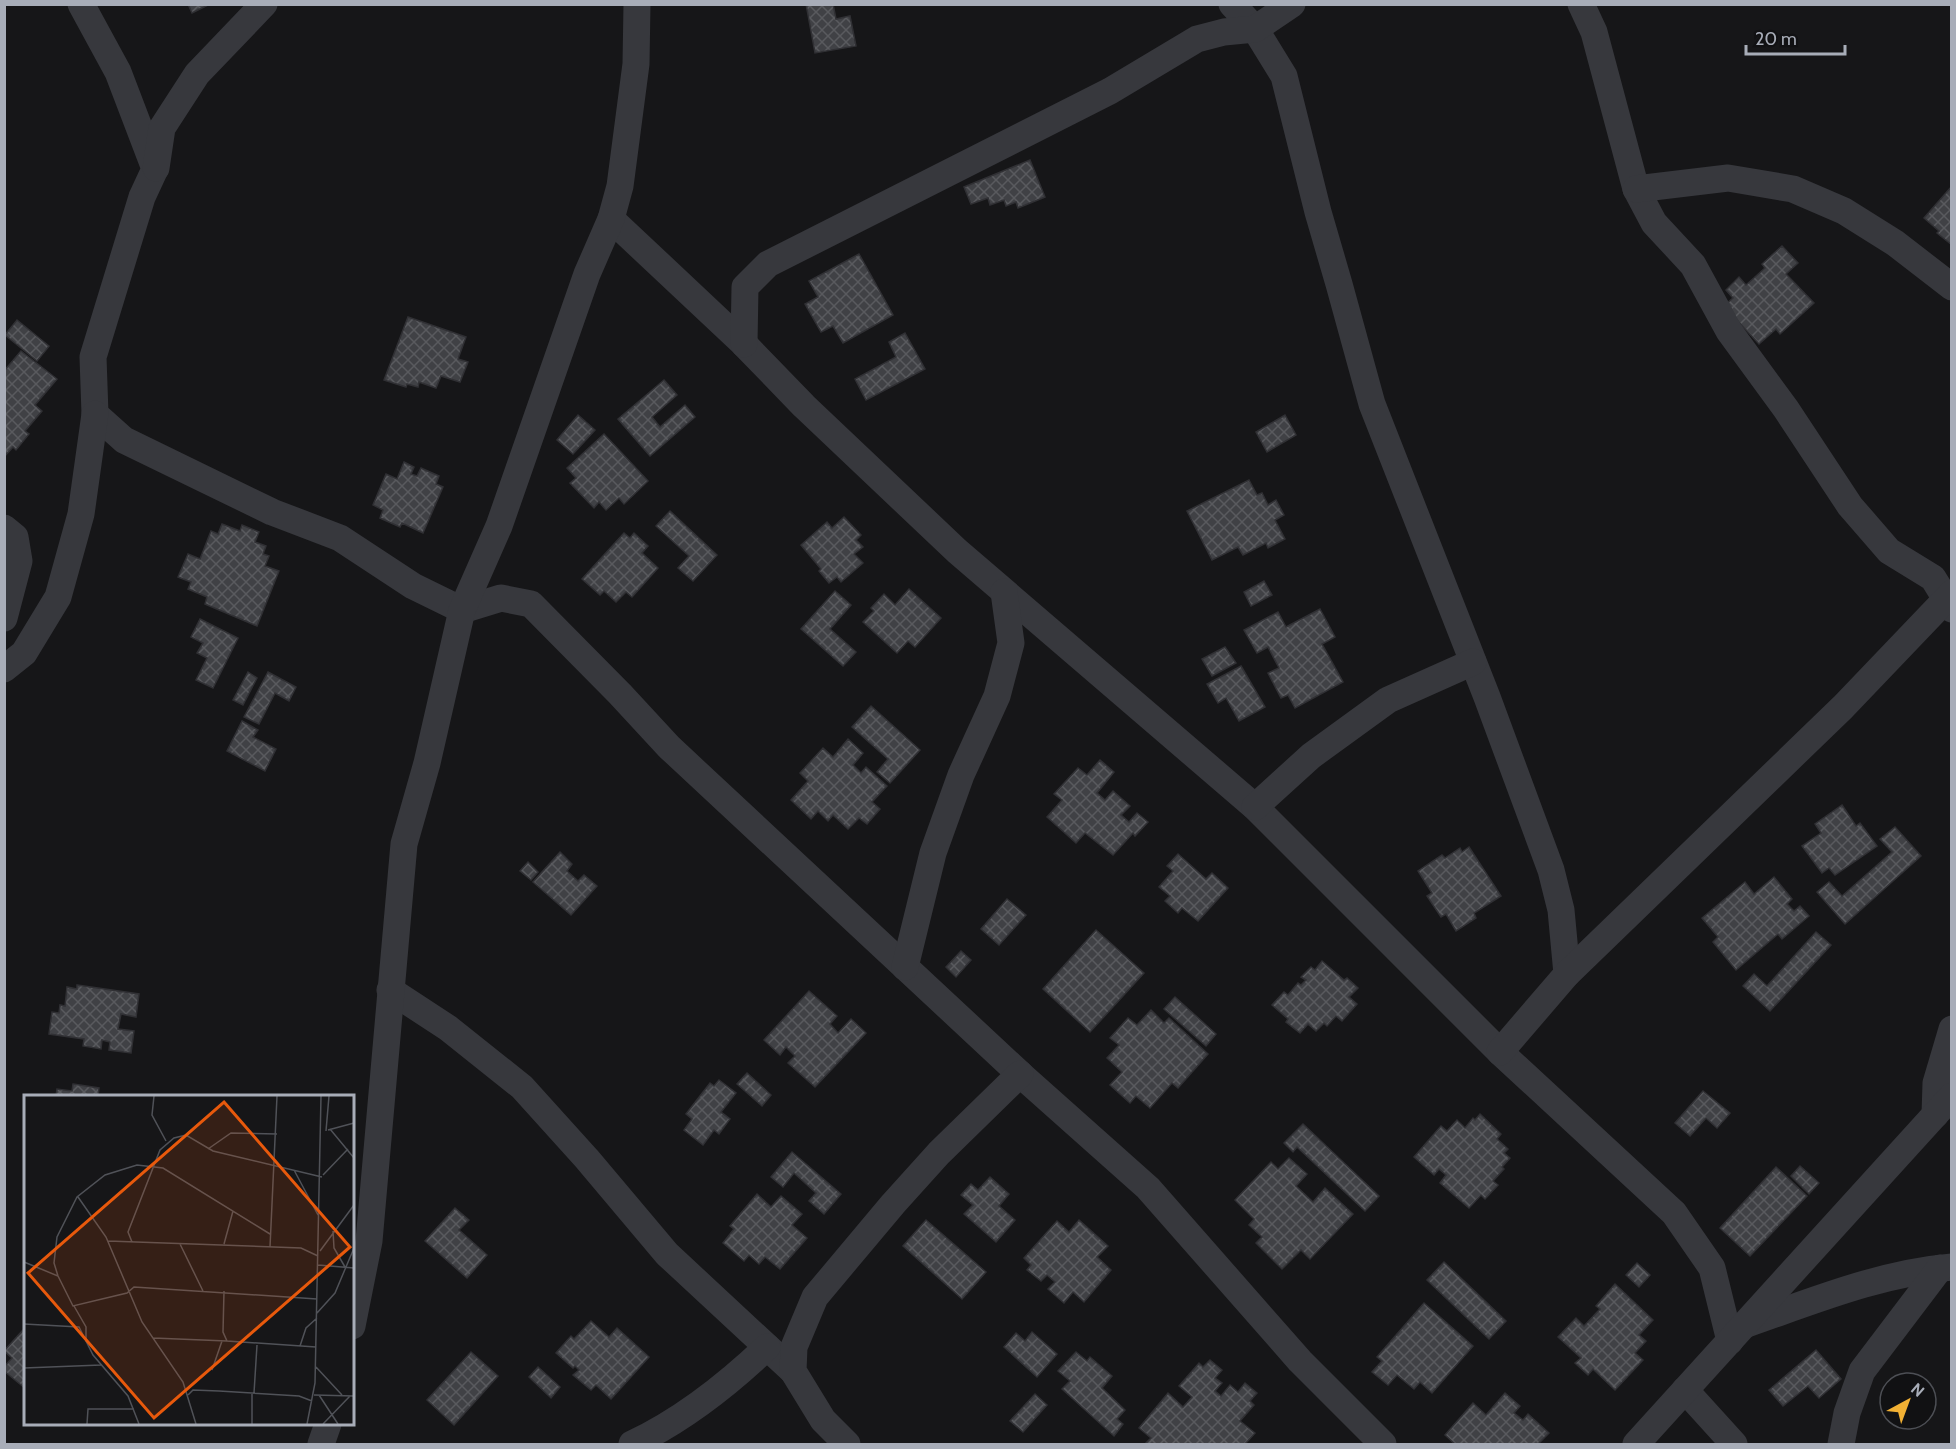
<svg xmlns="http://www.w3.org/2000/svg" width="1956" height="1449" viewBox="0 0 1956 1449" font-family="Cabin,sans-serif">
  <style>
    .building { fill: url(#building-cross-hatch); stroke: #303034; stroke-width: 1.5 }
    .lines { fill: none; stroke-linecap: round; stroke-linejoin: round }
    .street { stroke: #37383d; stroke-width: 27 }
    .inset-road { fill: none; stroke: #505258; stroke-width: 1.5 }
    .view { fill: #e8590c; fill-opacity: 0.15; stroke: #e8590c; stroke-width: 3 }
    .inset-edge { fill: none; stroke: #a8adb8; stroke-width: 3 }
  </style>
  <defs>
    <pattern id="building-cross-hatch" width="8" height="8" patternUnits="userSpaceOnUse" patternTransform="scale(1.5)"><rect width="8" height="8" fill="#404145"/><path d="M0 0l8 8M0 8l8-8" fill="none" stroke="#595a5e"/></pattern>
  </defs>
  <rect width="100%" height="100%" fill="#161618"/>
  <g class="building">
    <path d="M188,4H210L192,13Z"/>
    <path d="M806,4H833L836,19L850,16L856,46L815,53Z"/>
    <path d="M1030,160L1045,197L1018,208L1016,202L1006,206L1004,200L990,205L988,198L971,204L964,187Z"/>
    <path d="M1952,186V245L1937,233L1939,231L1924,218Z"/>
    <path d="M1782,246L1798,263L1786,274L1814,303L1780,334L1776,329L1759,344L1724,306L1733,298L1726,290L1739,277L1746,285L1765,268L1762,264Z"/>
    <path d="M859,254L893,315L843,343L833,326L821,332L805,304L818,297L809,281Z"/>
    <path d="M408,317L466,337L458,359L468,362L460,382L441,376L436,388L419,382L418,387L407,384L406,387L384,380Z"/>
    <path d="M17,320L49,346L37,361L5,335Z"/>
    <path d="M905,333L925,369L866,400L855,379L896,357L889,342Z"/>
    <path d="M21,351L57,379L35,405L42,411L25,431L29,434L16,450L13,447L4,457V371Z"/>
    <path d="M664,380L677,395L652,417L660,427L685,405L695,417L650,456L618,419Z"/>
    <path d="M578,415L595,430L573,454L557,440Z"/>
    <path d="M1285,415L1296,435L1267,452L1256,432Z"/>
    <path d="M604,434L648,481L624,504L619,498L606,510L599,502L594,508L570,483L576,478L567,468Z"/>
    <path d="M404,462L414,467L411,474L417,476L421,468L439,476L436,484L443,487L423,533L402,523L400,527L380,518L383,510L373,505L386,474L397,479Z"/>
    <path d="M1249,480L1257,495L1262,493L1268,505L1276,500L1284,515L1275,520L1285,539L1268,548L1266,543L1243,555L1238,547L1212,560L1187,511Z"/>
    <path d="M670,511L717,555L693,581L678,568L689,556L656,526Z"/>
    <path d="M844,517L861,535L856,540L863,547L854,554L863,563L841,582L837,577L829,583L819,571L821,569L801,545L827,522L832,528Z"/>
    <path d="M222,524L240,531L242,525L259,532L255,542L266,546L263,554L269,556L265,566L279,571L257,626L205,604L207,597L188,589L191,582L178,577L188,554L200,559L211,531L218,534Z"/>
    <path d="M624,533L630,538L634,533L648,546L642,553L658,568L632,597L626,592L616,602L604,591L600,595L582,579Z"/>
    <path d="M1264,581L1272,595L1251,606L1244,592Z"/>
    <path d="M909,589L941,618L915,647L908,641L897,653L863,622L874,611L871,608L884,594L895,605Z"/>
    <path d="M835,591L851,605L830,629L856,652L843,666L801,629Z"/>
    <path d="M1320,609L1335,637L1322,644L1343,682L1295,708L1288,695L1281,698L1268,673L1279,668L1268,647L1257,653L1244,630L1278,612L1286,627Z"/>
    <path d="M200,619L238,638L213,688L196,680L207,658L197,653L203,643L191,637Z"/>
    <path d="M1225,647L1236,663L1212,676L1202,659Z"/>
    <path d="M1241,666L1265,707L1239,721L1226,698L1218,703L1207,684Z"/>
    <path d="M248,672L257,678L243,705L233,700Z"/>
    <path d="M268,672L296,687L289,701L275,693L259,724L244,717Z"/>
    <path d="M871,706L920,750L890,783L877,772L888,759L852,727Z"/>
    <path d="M242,721L258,730L253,737L276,749L265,771L227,751Z"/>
    <path d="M848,739L863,753L853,765L861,773L866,767L887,786L872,802L880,809L867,824L859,818L848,829L833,815L828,821L818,811L811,819L791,800L808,781L800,773L823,748L833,757Z"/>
    <path d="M1100,760L1114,772L1097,793L1105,800L1113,791L1130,806L1121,815L1129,822L1137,813L1148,822L1135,836L1133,833L1113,855L1085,833L1076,843L1047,817L1062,800L1054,794L1078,768L1087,775Z"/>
    <path d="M1842,805L1856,826L1860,823L1877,846L1835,875L1829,868L1822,873L1802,846L1821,833L1815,824Z"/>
    <path d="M1895,827L1921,856L1845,924L1817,892L1829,882L1842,896L1892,852L1880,839Z"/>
    <path d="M1469,847L1501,896L1474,913L1476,918L1456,931L1446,914L1441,917L1427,896L1432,893L1418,871L1442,855L1445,858L1460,848L1462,852Z"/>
    <path d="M560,852L572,864L567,871L578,881L584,875L597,886L571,915L533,882Z"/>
    <path d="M1178,854L1206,879L1212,873L1228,888L1198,921L1182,908L1178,913L1165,901L1170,896L1159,887L1173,871L1167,866Z"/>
    <path d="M528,862L538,872L531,880L520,871Z"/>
    <path d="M1774,877L1792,899L1787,904L1794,911L1800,906L1809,916L1782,939L1778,934L1736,970L1713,942L1718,937L1702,918L1745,882L1754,894Z"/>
    <path d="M1007,899L1026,915L999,945L981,929Z"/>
    <path d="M1096,930L1144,973L1090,1032L1043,989Z"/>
    <path d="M1816,932L1831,945L1770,1011L1743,986L1754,974L1767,986Z"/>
    <path d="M961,951L971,960L956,977L946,967Z"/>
    <path d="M1322,961L1344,980L1347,978L1358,988L1349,997L1357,1004L1342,1021L1336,1016L1327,1026L1324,1023L1316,1031L1308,1024L1300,1033L1286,1022L1288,1019L1272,1005L1284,992L1288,995L1298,983L1301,985L1306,980L1301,977L1311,967L1315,970Z"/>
    <path d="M77,985L139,994L136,1017L121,1014L118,1029L134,1031L131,1053L109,1050L110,1042L102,1040L101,1049L83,1046L84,1039L49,1034L52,1012L59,1013L60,1005L65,1006L67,987L77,989Z"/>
    <path d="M809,991L837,1016L830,1024L838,1033L851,1019L866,1033L815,1087L788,1063L795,1056L786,1047L780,1055L764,1040Z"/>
    <path d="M1175,997L1216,1034L1206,1046L1164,1009Z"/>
    <path d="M1151,1010L1164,1023L1169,1018L1208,1054L1178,1088L1172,1083L1150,1108L1136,1096L1130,1103L1110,1085L1122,1072L1107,1058L1119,1045L1110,1038L1128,1018L1137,1025Z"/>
    <path d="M747,1073L771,1095L762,1106L737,1084Z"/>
    <path d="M719,1080L736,1093L721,1112L730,1119L719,1134L714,1130L703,1145L684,1130L692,1119L686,1114L710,1083L714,1086Z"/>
    <path d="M73,1084L99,1088L98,1096H56L57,1089L72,1091Z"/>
    <path d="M1703,1091L1730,1113L1717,1128L1706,1118L1690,1136L1675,1123Z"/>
    <path d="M1480,1114L1501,1134L1497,1139L1508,1149L1504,1153L1510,1158L1502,1167L1504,1169L1493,1181L1498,1185L1485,1199L1481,1195L1469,1208L1440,1183L1446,1175L1439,1169L1434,1175L1414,1157L1441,1126L1447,1131L1457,1120L1465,1128L1473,1118L1475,1120Z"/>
    <path d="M1303,1124L1379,1196L1365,1211L1297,1147L1293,1152L1284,1143Z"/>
    <path d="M792,1152L841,1194L824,1214L809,1201L816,1193L794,1173L783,1187L771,1177Z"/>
    <path d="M1289,1158L1307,1174L1296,1186L1313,1202L1325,1188L1353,1214L1310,1259L1301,1250L1282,1269L1256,1243L1262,1237L1249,1225L1254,1219L1235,1200L1271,1162L1278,1169Z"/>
    <path d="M1800,1166L1819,1183L1809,1194L1791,1176Z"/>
    <path d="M1776,1167L1807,1196L1750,1256L1720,1228Z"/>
    <path d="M990,1177L1009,1194L999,1206L1015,1220L996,1242L964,1214L973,1205L961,1195L971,1184L978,1190Z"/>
    <path d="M757,1194L771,1207L781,1196L802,1214L792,1225L807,1238L780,1269L765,1257L759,1264L749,1255L744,1261L723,1243L734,1229L730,1226Z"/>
    <path d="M455,1208L469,1220L459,1230L487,1255L467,1278L425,1241Z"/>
    <path d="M926,1220L986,1272L962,1299L903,1246Z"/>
    <path d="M1079,1220L1108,1246L1097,1257L1111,1270L1084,1302L1073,1292L1064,1303L1048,1289L1055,1282L1047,1275L1041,1281L1027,1270L1031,1265L1024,1258L1057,1221L1069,1232Z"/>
    <path d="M1444,1262L1506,1321L1489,1339L1427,1280Z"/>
    <path d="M1637,1263L1650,1275L1639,1287L1626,1275Z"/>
    <path d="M1615,1284L1653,1320L1639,1335L1646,1341L1635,1353L1643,1360L1615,1390L1593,1369L1588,1375L1575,1363L1581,1358L1558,1337L1576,1318L1584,1326L1600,1309L1596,1306Z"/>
    <path d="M1424,1303L1473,1346L1432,1393L1420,1382L1414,1389L1397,1375L1388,1385L1372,1372L1382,1361L1377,1357Z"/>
    <path d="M591,1321L609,1337L617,1328L649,1357L611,1399L596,1385L591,1390L573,1375L579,1370L575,1366L573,1368L556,1353L571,1336L574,1339Z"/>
    <path d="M23,1330L26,1332V1389L4,1371V1367L12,1358L4,1351Z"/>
    <path d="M1032,1332L1057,1354L1037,1377L1004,1347L1016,1333L1025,1341Z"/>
    <path d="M1816,1350L1841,1379L1819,1398L1808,1386L1783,1406L1769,1390Z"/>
    <path d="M471,1352L498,1376L454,1425L427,1400Z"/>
    <path d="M1076,1352L1087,1361L1090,1357L1112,1376L1102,1388L1125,1410L1117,1419L1123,1424L1114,1436L1062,1389L1070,1381L1058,1371Z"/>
    <path d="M1210,1360L1222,1370L1215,1378L1222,1383L1215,1391L1221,1396L1230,1385L1238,1392L1245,1383L1257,1393L1250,1401L1254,1405L1240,1421L1255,1433L1245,1444H1145L1151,1438L1139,1428L1168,1393L1183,1407L1192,1397L1179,1386L1199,1363L1203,1367Z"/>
    <path d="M538,1367L560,1387L551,1398L529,1377Z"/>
    <path d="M1505,1393L1520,1406L1514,1413L1523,1420L1528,1414L1549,1433L1538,1444H1455L1445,1435L1473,1403L1486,1415Z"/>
    <path d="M1035,1394L1047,1405L1023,1432L1010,1421Z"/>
  </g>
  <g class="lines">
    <g class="street">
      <path d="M81,4L118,72L155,169L142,197L93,357L95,414L124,440L272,512L340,538L413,586L462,610L501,598L531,604L620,694L669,747L1020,1074L1148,1188L1300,1361L1383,1444"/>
      <path d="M1232,4L1255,29L1284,76L1318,212L1339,284L1372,404L1487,697L1551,870L1561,910L1567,974"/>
      <path d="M1581,4L1594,32L1636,189L1654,223L1693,265L1729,331L1786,409L1850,506L1889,551L1933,578L1952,609"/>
      <path d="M156,168L162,128L197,74L264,4"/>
      <path d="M1636,189L1728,178L1793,189L1844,211L1895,243L1952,287"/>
      <path d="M611,219L744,344L804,406L957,551L1255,807L1500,1052L1674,1213L1712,1268L1730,1341"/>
      <path d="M744,344L745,287L768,264L1110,91L1197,39L1224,32L1255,29L1292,4"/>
      <path d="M4,528L15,537L19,561L4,618"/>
      <path d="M4,669L24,653L58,597L81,514L95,414"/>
      <path d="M1255,807L1311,756L1388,700L1473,662"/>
      <path d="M905,967L933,853L961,775L997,696L1011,643L1004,592"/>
      <path d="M390,990L448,1028L522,1087L587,1159L667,1254L793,1371"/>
      <path d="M1500,1052L1567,974L1843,707L1952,593"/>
      <path d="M1935,1115L1936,1083L1952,1029"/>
      <path d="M1747,1324C1813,1301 1881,1273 1952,1267"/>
      <path d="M352,1326L369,1241L404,844L427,763L462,610L499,526L587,274L611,219L620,186L636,64L637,4"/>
      <path d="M1685,1390L1734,1444"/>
      <path d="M321,1444L328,1424"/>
      <path d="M632,1444C683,1420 726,1386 767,1347"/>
      <path d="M847,1444L823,1420L793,1371L794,1347L815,1297L893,1204L939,1153L1020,1074"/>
      <path d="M1636,1444L1952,1096"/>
      <path d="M1841,1444L1847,1413L1862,1371L1940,1268"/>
    </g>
  </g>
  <g transform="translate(24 1095)">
    <rect width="330" height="330" fill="#161618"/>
    <path class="inset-road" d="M130,1L128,20L142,46M306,34L330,63M304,35L330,28M302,36L305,1M184,54L207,38L253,39M270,75L294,120M299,80L324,54M54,102L82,142L118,227L159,287L172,329M309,136L310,153L321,172M84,146L277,153L294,161M108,147L104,137L136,55L150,43L162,40L189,56L298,82M156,149L179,196M200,149L209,116M246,152L253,1M296,156L330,110M0,167L34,181L49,211L103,198L110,192L293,204M294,170L330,173M34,181L30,168L33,142L53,102L81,80L113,70L139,73L246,139M200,196L199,237L203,246L292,252M330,200V220M50,211L62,232V247M293,218L311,198L330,153M0,229L55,232L69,260L104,301L115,329M129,243L203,246M276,251L282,233L293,223M292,272L318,300M0,273L77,270M188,275L198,246M230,298L233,250M164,300L169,295L195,296L275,301L288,306M290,300L330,301M295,300L314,329M63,329L64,314H110M228,329V298M283,329L291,288L297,1M299,329L326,301"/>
    <path class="view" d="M200,7L326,152L130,323L4,178Z"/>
    <rect width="330" height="330" class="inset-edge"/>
  </g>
  <rect width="1956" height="1449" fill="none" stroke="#a8adb8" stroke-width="12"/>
  <g transform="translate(1908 1401) rotate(41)"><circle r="28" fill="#111113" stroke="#4d4f55" stroke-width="1.5"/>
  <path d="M0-4.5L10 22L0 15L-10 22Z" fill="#f2b134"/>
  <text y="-9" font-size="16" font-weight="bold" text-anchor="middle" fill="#a8adb8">N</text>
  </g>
  <path d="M1746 45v9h99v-9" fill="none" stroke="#a8adb8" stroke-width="3"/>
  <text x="1755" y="45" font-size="18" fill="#a8adb8" stroke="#111113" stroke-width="4.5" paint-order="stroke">20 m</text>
</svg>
